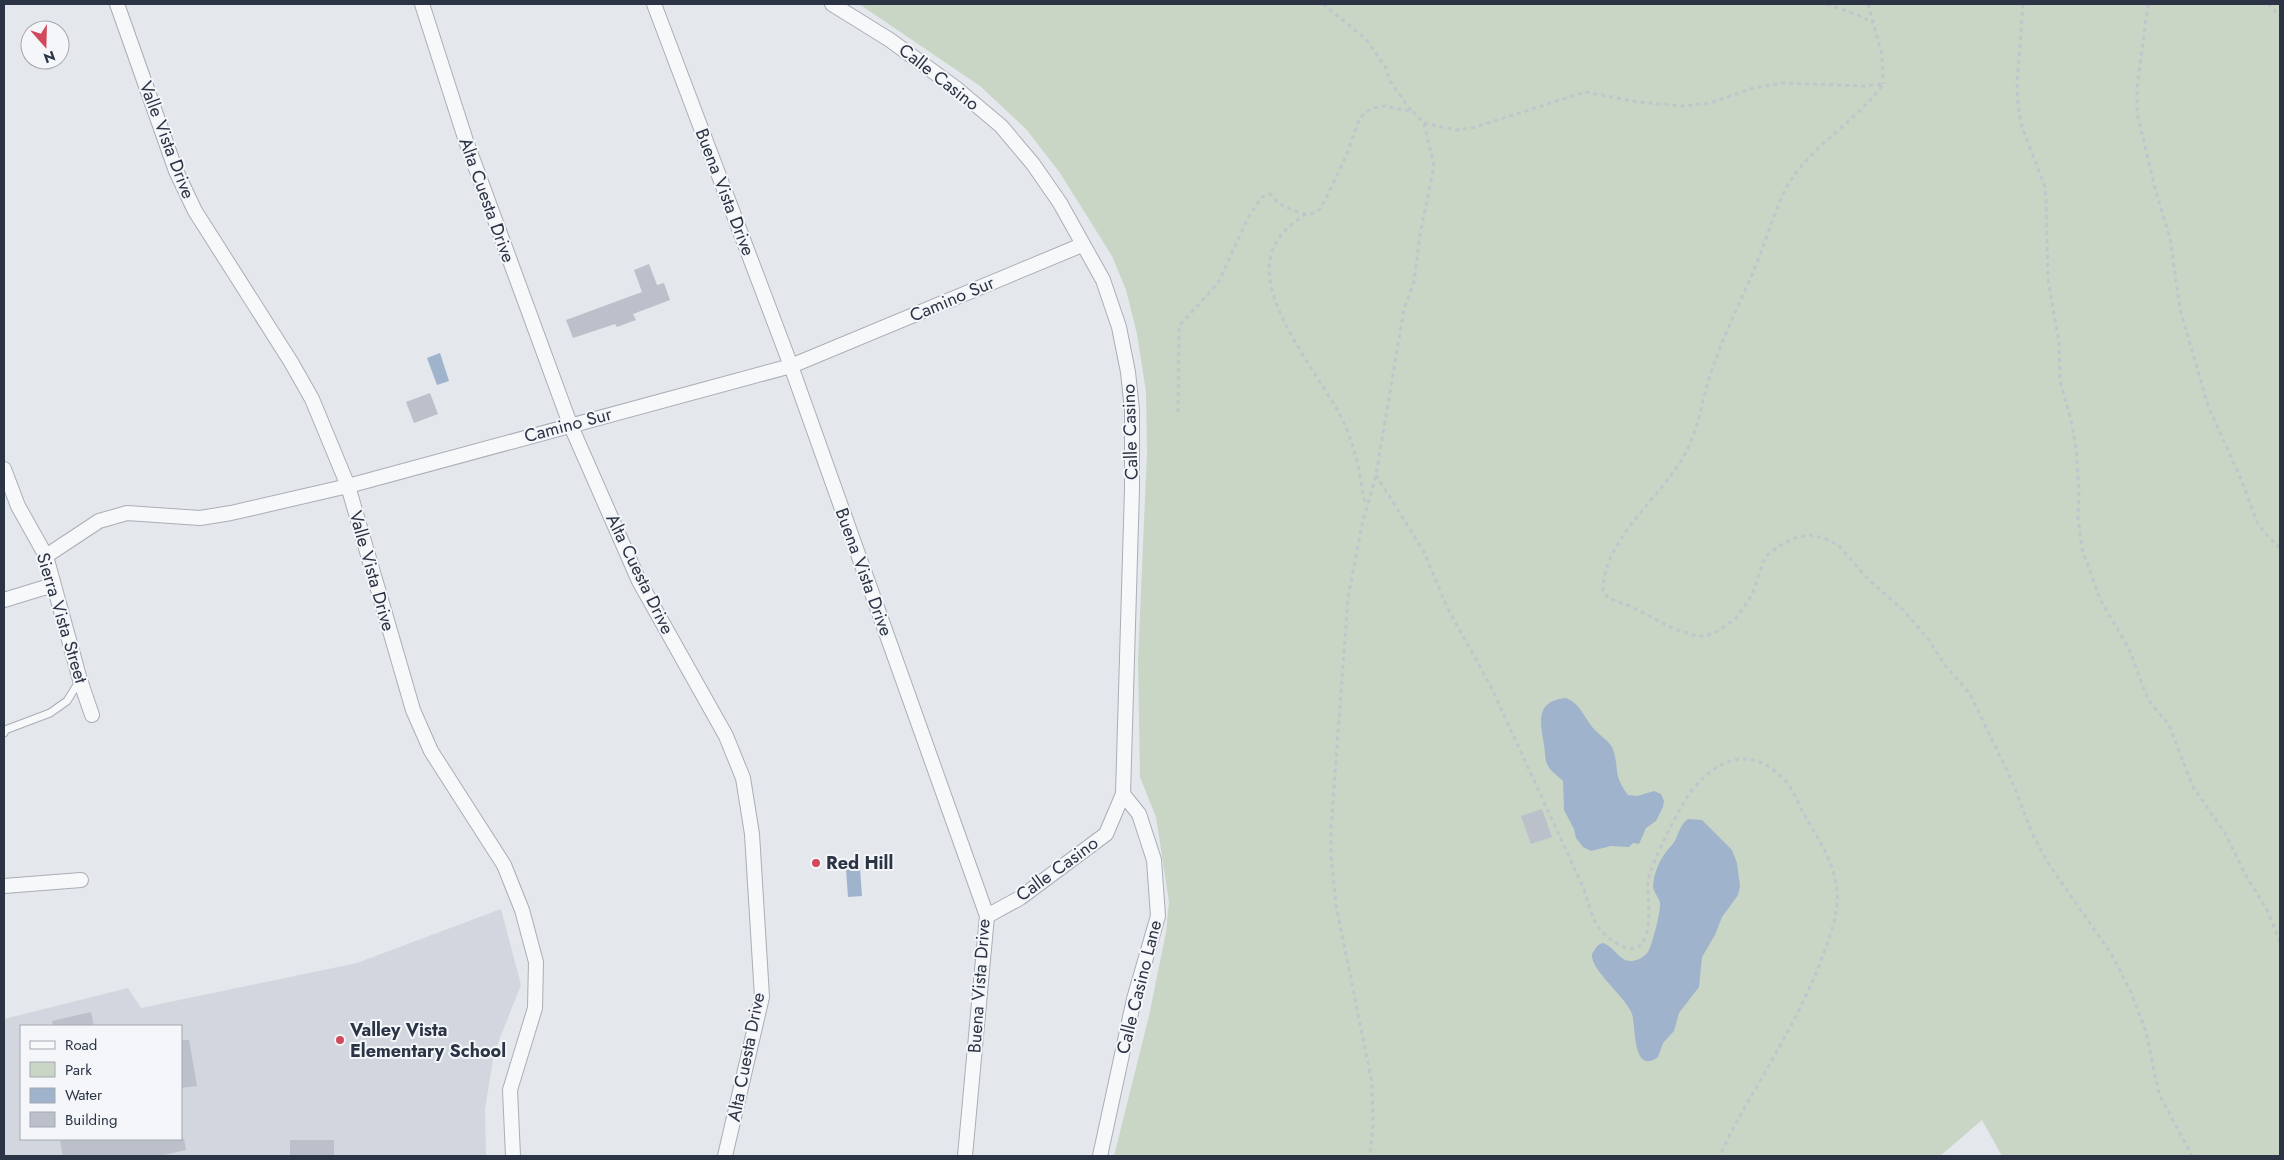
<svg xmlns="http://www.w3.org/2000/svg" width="2284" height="1160" viewBox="0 0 2284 1160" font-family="Jost,sans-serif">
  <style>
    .built { fill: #d2d6de; fill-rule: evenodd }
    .green { fill: #c9d6c5 }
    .water { fill: #9fb4cc }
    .building { fill: #bbc0ca }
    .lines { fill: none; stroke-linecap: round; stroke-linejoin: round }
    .service-casing { stroke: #a9aeb7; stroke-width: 9 }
    .minor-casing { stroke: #a9aeb7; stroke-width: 16 }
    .path { stroke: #c2c5cb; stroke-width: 3; stroke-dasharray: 4 4; stroke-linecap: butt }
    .service { stroke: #f7f8fa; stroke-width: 7 }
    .minor { stroke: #f7f8fa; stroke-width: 14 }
    .poi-dot { fill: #d1495b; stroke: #f4f6f9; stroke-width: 2 }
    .labels { text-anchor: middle; stroke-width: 4; stroke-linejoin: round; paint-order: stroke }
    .street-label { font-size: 18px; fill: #2b3445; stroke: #f4f6f9 }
    .poi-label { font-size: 18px; font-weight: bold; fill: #2b3445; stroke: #f4f6f9; text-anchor: start }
  </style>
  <rect width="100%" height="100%" fill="#e4e7ec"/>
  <path class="built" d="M501,909L521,985L494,1053L485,1109L486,1156H4V1019L128,988L141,1008L357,963ZM21,1026H181V1139H21Z"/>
  <path class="green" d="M859,4H2280V1156H2002L1982,1120L1940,1156H1114L1149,1016L1166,932L1169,902L1156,817L1140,777L1138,661L1147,452L1146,392L1137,334L1126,290L1112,256L1060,173L1026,129L980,86Z"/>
  <g class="water">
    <path d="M440,353L449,381L437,385L427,358Z"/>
    <path d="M1566,698C1581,704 1584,718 1594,729C1601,737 1611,741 1614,752C1619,773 1614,776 1628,795L1637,796L1654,791L1661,794L1664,801L1663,807L1656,821L1646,828L1639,844L1633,843L1629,847L1611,846L1591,851L1583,847L1576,838L1574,829L1564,810L1563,781C1558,776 1550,771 1547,764C1545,759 1545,751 1544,745C1540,722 1535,701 1566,698Z"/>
    <path d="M1688,819L1702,820L1732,850L1737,863L1740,886L1738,895L1722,917L1715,935L1702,957L1699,987L1679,1013L1674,1031L1663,1043L1658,1057C1632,1076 1636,1025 1632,1014C1625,996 1590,970 1592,954L1598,945L1603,943C1615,947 1619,961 1631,961C1637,961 1644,957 1648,952C1652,945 1661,912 1660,903C1659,897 1653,892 1653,886C1654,870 1662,855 1672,845C1679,837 1678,826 1688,819Z"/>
    <path d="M860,868L862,896L848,897L846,869Z"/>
  </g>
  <g class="building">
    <path d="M649,264L657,285L664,283L670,300L633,314L636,320L617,327L615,324L573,338L566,320L642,292L634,270Z"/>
    <path d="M430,393L438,414L414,423L406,402Z"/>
    <path d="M1542,809L1552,837L1531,844L1521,816Z"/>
    <path d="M91,1012L94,1026H53L52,1021Z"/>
    <path d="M181,1040H189L197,1086L181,1088Z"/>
    <path d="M72,1139H184L186,1150L159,1156H63L60,1141Z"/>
    <rect x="290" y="1140" width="44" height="16"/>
  </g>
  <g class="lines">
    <defs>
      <path id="service" d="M4,733L5,730L50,713L67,701L80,680"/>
      <g id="minor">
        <path d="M117,4L176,171L195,211L291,362L312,399L348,486L413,710L431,751L504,865L522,910L536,962L535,1008L510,1090L513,1156"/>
        <path d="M422,4L466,141L570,424L639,581L726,736L743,778L752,834L762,997L725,1156"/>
        <path d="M654,4L791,366L987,916L965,1156"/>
        <path d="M832,4L890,40L957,89L1001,126L1033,164L1060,203L1103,280L1119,327L1128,372L1132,410V489L1123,794L1106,834L1020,898L987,916"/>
        <path d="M4,469L18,506L46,556L80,680L92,715"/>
        <path d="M46,556L99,521L127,513L200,518L231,513L348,486L791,366L1082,245"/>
        <path d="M4,600L53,585"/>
        <path d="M4,886L81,880"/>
        <path d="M1100,1156L1134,999L1158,916L1154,860L1139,814L1123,794"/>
      </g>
    </defs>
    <use href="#service" class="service-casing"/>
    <use href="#minor" class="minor-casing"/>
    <g class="path">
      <path d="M1323,4L1366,39L1386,68L1390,81L1412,112"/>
      <path d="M1827,4L1863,17L1872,23"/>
      <path d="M1868,4L1882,55L1883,84"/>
      <path d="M2023,4L2017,84L2018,106L2022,127L2045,187L2046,200L2048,279L2059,343L2060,380L2071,420L2076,448L2079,492L2078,517L2082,549L2100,599L2129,649L2145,692L2150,702L2169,725L2193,787L2225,833L2245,874L2267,910L2280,942"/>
      <path d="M2148,4L2137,88V113L2155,188L2170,238L2180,309L2208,406L2241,479L2257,522L2263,531L2280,548"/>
      <path d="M2268,4L2280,16"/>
      <path d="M1424,123L1456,130L1472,128L1585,92L1638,102L1683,106L1710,103L1753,88L1781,83L1865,86L1883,84C1858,120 1815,143 1791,180C1776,204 1769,233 1758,260C1742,300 1722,337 1709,379C1701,404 1698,430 1685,454C1661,498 1603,539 1603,591L1608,598L1630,606L1674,629L1697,636H1706L1720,630L1736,618L1752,595L1765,557L1779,546L1795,538L1809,535L1824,538L1838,545L1869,580L1902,609L1926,636L1945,665L1970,694L2012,781L2032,833L2048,863L2112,955L2131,992L2146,1032L2159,1094L2192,1156"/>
      <path d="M1306,214C1293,223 1279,233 1273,249C1252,299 1323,378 1344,423C1351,438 1355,453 1359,470C1361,482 1362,495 1367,506"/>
      <path d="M1178,412L1179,326L1218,283L1249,216L1262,197L1270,194L1278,203L1294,211L1306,214L1314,213L1320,209L1327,196L1347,154L1359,120L1365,112L1374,108L1385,106L1413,112L1424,123L1434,166L1420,234L1414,282L1404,309L1376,475L1362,525L1348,597L1331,829V855L1336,905L1372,1083L1373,1123L1370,1156"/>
      <path d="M1376,475L1424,552L1447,607L1492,689L1584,889C1591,913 1594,931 1618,944C1623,947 1630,950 1636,948C1655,940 1647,897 1648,881C1650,865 1682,802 1693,789C1723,753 1757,747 1788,784C1795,793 1799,806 1805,816C1827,854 1846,880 1833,926C1822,962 1806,998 1788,1031C1766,1074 1739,1112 1720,1156"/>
    </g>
    <use href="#service" class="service"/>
    <use href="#minor" class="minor"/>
  </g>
  <g class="poi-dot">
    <circle cx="816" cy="863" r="5"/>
    <circle cx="340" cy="1040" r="5"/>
  </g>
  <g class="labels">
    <g class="street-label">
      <text transform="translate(939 77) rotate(38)" y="6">Calle Casino</text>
      <text transform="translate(167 140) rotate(69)" y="6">Valle Vista Drive</text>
      <text transform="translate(725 192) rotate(69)" y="6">Buena Vista Drive</text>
      <text transform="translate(487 200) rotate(70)" y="6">Alta Cuesta Drive</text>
      <text transform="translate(952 299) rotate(-23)" y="6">Camino Sur</text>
      <text transform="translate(568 425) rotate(-15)" y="6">Camino Sur</text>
      <text transform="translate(1130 432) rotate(-92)" y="6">Calle Casino</text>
      <text transform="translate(372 571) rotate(74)" y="6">Valle Vista Drive</text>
      <text transform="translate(864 572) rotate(70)" y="6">Buena Vista Drive</text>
      <text transform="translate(640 574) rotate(64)" y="6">Alta Cuesta Drive</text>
      <text transform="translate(62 618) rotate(73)" y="6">Sierra Vista Street</text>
      <text transform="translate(1057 869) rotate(-36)" y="6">Calle Casino</text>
      <text transform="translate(979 986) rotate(-86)" y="6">Buena Vista Drive</text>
      <text transform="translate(1139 987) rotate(-76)" y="6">Calle Casino Lane</text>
      <text transform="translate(746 1057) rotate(-79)" y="6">Alta Cuesta Drive</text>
    </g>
    <g class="poi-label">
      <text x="826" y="869">Red Hill</text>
      <text x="350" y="1036">Valley Vista<tspan x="350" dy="21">Elementary School</tspan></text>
    </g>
  </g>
  <rect width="2284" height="1160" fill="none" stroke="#2b3445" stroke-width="10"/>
  <rect x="20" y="1025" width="162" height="115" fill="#f4f6f9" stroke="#a4a8b1"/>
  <rect x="30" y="1041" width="25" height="8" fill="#f7f8fa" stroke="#a4a8b1"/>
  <text x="65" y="1050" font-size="15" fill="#2b3445">Road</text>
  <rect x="30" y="1062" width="25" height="15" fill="#c9d6c5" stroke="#a4a8b1"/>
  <text x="65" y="1075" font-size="15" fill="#2b3445">Park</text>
  <rect x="30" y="1088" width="25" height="15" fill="#9fb4cc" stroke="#a4a8b1"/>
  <text x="65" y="1100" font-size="15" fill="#2b3445">Water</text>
  <rect x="30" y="1112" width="25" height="15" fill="#bbc0ca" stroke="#a4a8b1"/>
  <text x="65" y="1125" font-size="15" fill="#2b3445">Building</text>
  <g transform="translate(45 45) rotate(160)"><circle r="24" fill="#f4f6f9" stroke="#a4a8b1"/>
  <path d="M0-4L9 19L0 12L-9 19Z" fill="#d1495b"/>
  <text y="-8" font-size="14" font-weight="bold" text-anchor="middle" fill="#2b3445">N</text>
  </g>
</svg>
